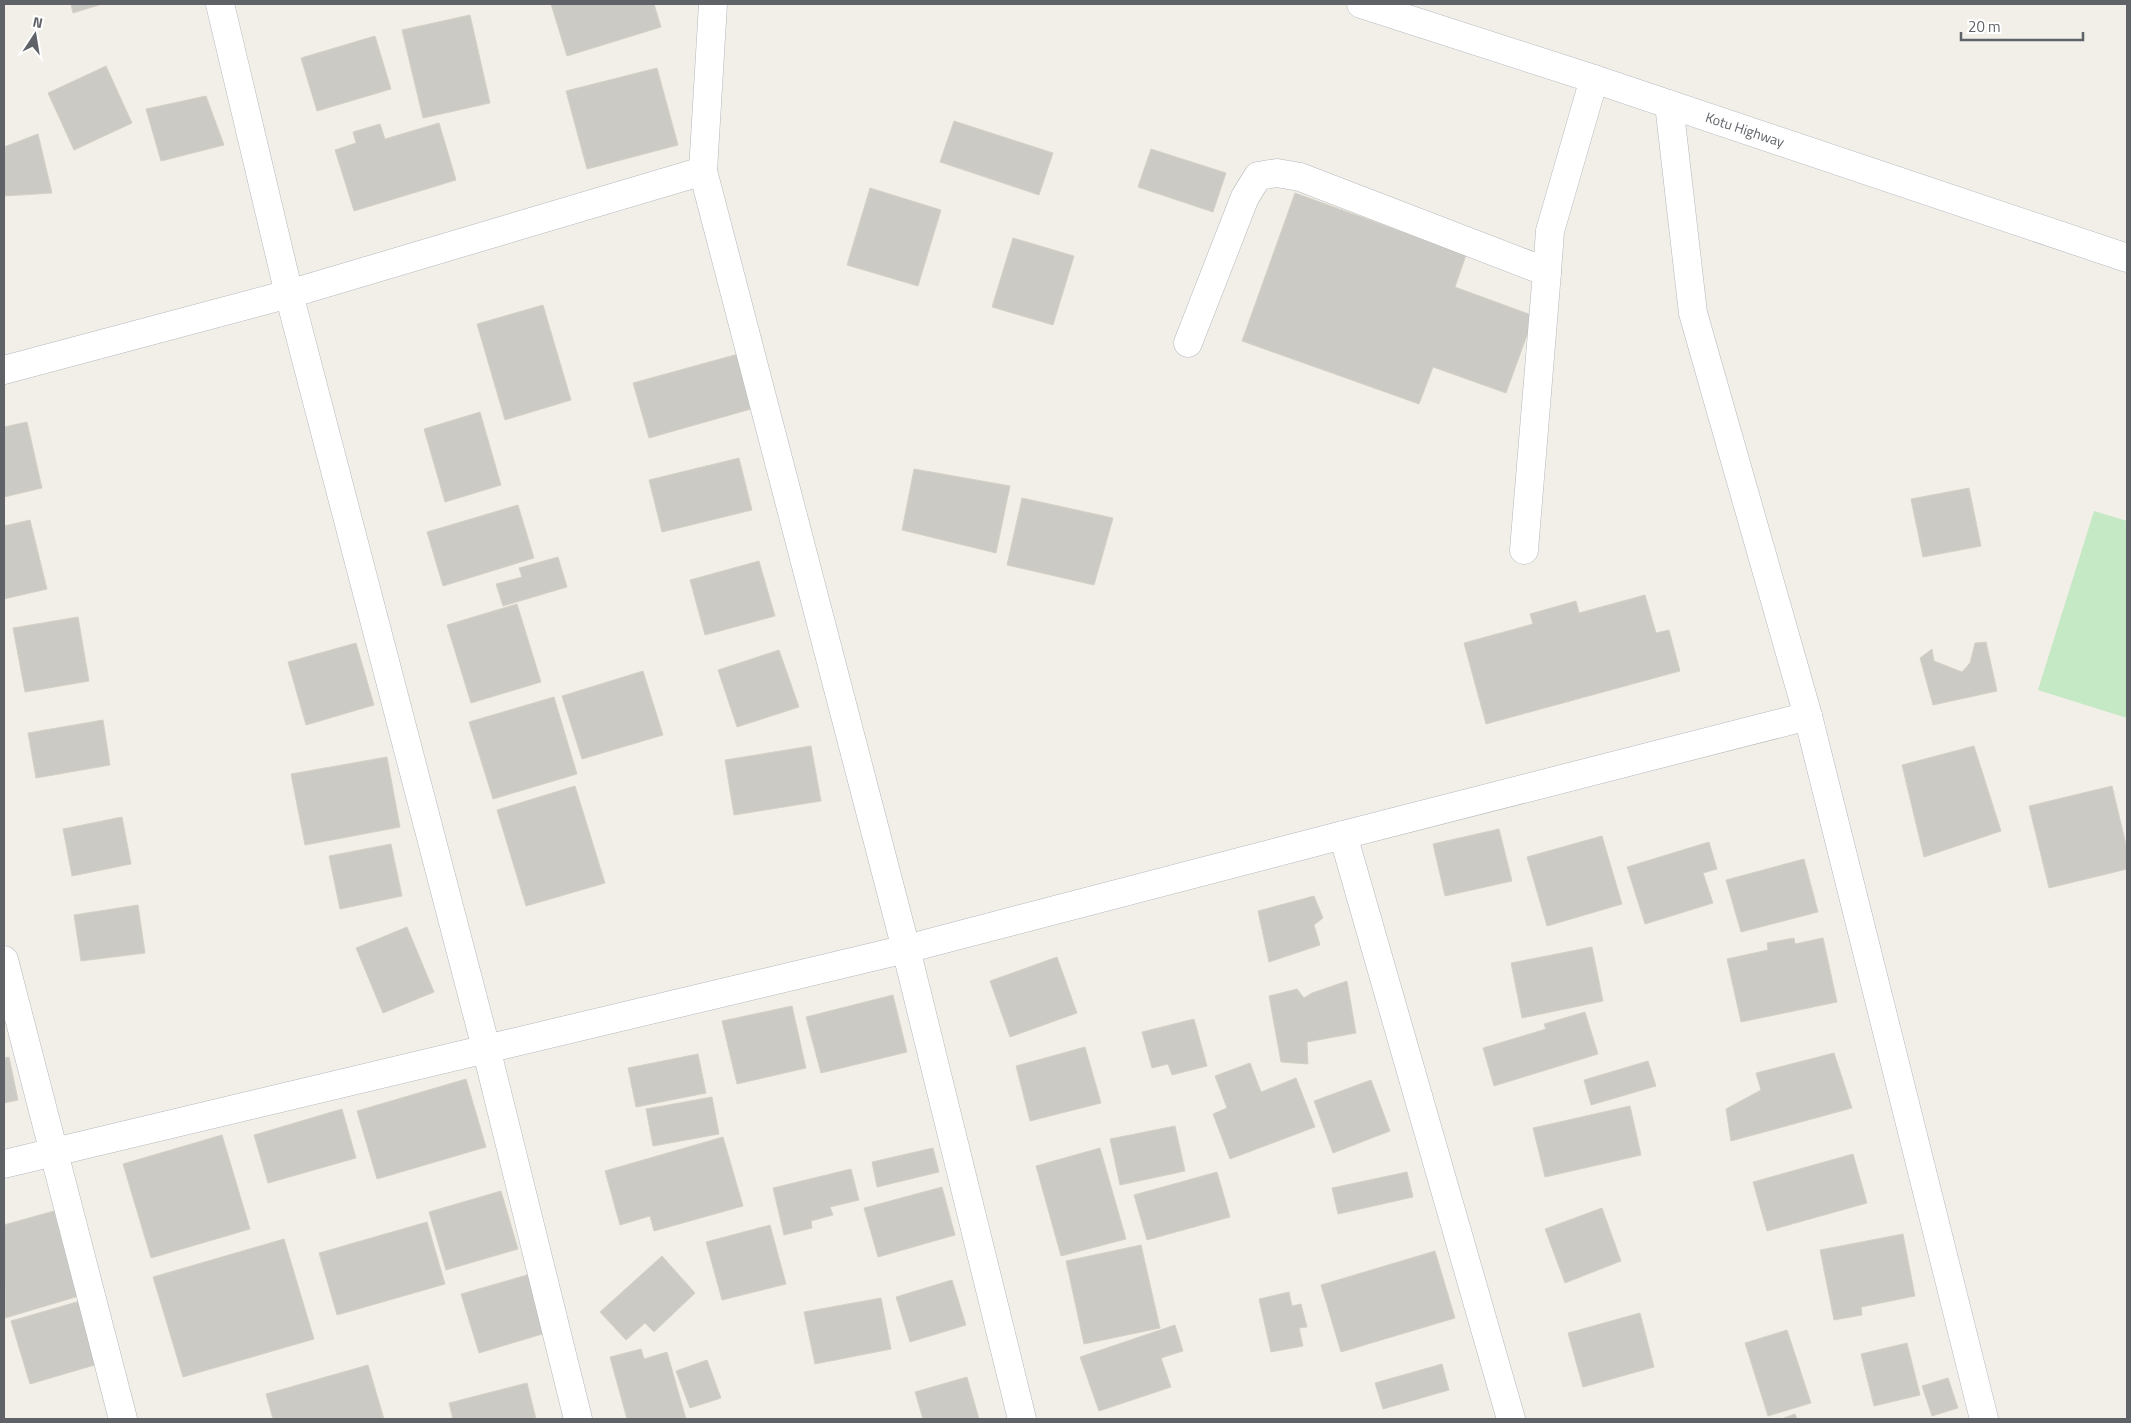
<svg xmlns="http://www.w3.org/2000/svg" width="2131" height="1423" viewBox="0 0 2131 1423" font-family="'Titillium Web',sans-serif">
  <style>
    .green { fill: #c5e8c5 }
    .building { fill: #cccac5; stroke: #d6d1c6 }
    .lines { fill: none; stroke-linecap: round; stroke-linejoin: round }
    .street-casing { stroke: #b5b8bc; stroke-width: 29 }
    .secondary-casing { stroke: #b6babf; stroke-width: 29 }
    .street { stroke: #fff; stroke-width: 28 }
    .secondary { stroke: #fff; stroke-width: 28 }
    .labels { text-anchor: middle; stroke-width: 4.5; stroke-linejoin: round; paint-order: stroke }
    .street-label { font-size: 14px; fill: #5f6368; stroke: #fff }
  </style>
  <rect width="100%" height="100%" fill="#f1efe8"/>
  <path class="green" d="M2094,511L2127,521V718L2038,690Z"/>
  <g class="building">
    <path d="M71,4H102L73,13Z"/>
    <path d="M551,4H654L661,27L567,56Z"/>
    <path d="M470,15L490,103L423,118L402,30Z"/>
    <path d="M375,36L391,89L317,111L301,58Z"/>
    <path d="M106,66L132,123L74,150L48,93Z"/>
    <path d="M657,68L678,145L587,169L566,91Z"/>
    <path d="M206,96L224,145L161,161L146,109Z"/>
    <path d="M954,121L1053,153L1039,195L940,162Z"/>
    <path d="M439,123L456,180L354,211L335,150L356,143L353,132L380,124L385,139Z"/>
    <path d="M38,134L52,193L4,196V147Z"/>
    <path d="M1151,149L1226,173L1213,212L1138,187Z"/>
    <path d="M870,188L941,210L918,286L847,265Z"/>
    <path d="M1295,193L1466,255L1455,287L1534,316L1506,393L1433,367L1419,404L1242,341Z"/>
    <path d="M1013,238L1074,256L1053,325L992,307Z"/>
    <path d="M543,305L571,400L505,420L477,324Z"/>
    <path d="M742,353L758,407L649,438L633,383Z"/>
    <path d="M480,412L501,485L445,502L424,429Z"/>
    <path d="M27,422L42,488L4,497V427Z"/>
    <path d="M739,458L752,510L662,532L649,480Z"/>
    <path d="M914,469L1010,486L996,553L902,530Z"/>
    <path d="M1969,488L1981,546L1923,557L1911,499Z"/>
    <path d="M1022,498L1113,518L1094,585L1007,565Z"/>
    <path d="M518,505L534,558L443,586L427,532Z"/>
    <path d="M30,520L47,589L4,599V526Z"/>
    <path d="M558,557L567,587L503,606L496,584L522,577L519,568Z"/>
    <path d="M759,561L775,616L705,635L690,580Z"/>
    <path d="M1645,595L1656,633L1669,630L1680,671L1486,724L1464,643L1533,624L1530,614L1576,601L1579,613Z"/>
    <path d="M517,604L541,682L471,703L447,625Z"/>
    <path d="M78,617L89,681L25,692L13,628Z"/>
    <path d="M1986,642L1997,691L1933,705L1920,658L1932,649L1934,661L1962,672L1970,663L1975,643Z"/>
    <path d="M356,643L374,705L306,725L288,662Z"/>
    <path d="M779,650L799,707L737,727L718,670Z"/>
    <path d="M643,671L663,735L582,759L562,696Z"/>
    <path d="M554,697L577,774L493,799L469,722Z"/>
    <path d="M103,720L110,765L36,778L28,733Z"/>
    <path d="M811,746L821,801L734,815L725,760Z"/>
    <path d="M1974,746L2001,831L1924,857L1902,765Z"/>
    <path d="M387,757L400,827L305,845L291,774Z"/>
    <path d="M575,786L605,883L526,906L497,810Z"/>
    <path d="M2112,786L2127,849V869L2049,888L2029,806Z"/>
    <path d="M122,817L131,864L72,876L63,829Z"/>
    <path d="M1499,829L1512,881L1445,896L1433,844Z"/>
    <path d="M1602,836L1622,904L1547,926L1527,857Z"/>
    <path d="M1709,842L1717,869L1703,873L1713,903L1645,924L1627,867Z"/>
    <path d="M391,844L402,896L340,909L329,856Z"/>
    <path d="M1804,859L1818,912L1741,932L1726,880Z"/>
    <path d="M1314,896L1323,918L1314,925L1320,945L1269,962L1258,911Z"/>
    <path d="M138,905L145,953L81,961L74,915Z"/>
    <path d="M407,927L434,992L383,1013L356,948Z"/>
    <path d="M1794,938L1795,944L1823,938L1837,1002L1741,1022L1727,959L1768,950L1767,943Z"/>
    <path d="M1592,947L1603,1001L1522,1018L1511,963Z"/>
    <path d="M1057,957L1077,1013L1010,1037L990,981Z"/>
    <path d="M1347,981L1356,1033L1307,1042L1308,1064L1281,1062L1269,996L1297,989L1304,998L1312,993Z"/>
    <path d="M893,995L907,1052L821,1073L806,1017Z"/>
    <path d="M792,1006L806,1068L737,1084L722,1021Z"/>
    <path d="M1585,1012L1598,1054L1494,1086L1483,1048L1546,1029L1544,1024Z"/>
    <path d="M1194,1019L1207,1066L1172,1075L1168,1064L1152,1068L1142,1032Z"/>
    <path d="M1085,1047L1101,1103L1030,1121L1016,1066Z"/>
    <path d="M1834,1053L1852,1108L1731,1141L1726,1109L1761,1090L1756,1073Z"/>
    <path d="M698,1054L706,1093L636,1107L628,1068Z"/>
    <path d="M9,1057L18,1100L4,1103V1058Z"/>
    <path d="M1648,1061L1656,1086L1591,1105L1584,1080Z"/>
    <path d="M1250,1063L1261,1092L1296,1078L1315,1127L1230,1159L1213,1114L1227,1108L1215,1076Z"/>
    <path d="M466,1079L486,1147L377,1179L357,1111Z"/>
    <path d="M1371,1080L1390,1131L1333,1153L1314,1101Z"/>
    <path d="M712,1097L719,1134L653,1146L646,1109Z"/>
    <path d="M1630,1106L1641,1155L1545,1177L1533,1128Z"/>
    <path d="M342,1109L356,1158L268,1183L254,1135Z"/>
    <path d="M1175,1126L1185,1171L1120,1185L1110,1139Z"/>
    <path d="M222,1135L250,1229L151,1258L123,1164Z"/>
    <path d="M723,1137L743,1206L654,1231L650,1216L620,1225L605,1171Z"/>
    <path d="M933,1148L939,1172L877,1187L872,1162Z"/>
    <path d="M1100,1148L1126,1239L1061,1256L1036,1166Z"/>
    <path d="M1853,1154L1867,1203L1767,1231L1753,1182Z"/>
    <path d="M851,1169L859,1200L830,1207L833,1215L811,1221L812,1228L784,1235L773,1188Z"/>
    <path d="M1217,1172L1230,1217L1147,1240L1134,1195Z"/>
    <path d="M1407,1172L1413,1197L1338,1214L1332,1188Z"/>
    <path d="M942,1187L955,1235L878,1257L864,1208Z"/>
    <path d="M501,1191L518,1249L446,1270L429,1212Z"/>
    <path d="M1602,1208L1621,1261L1565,1283L1545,1229Z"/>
    <path d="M54,1211L79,1296L5,1318L4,1225Z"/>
    <path d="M427,1222L445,1284L337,1315L319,1253Z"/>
    <path d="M770,1225L786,1284L722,1300L706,1242Z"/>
    <path d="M1903,1234L1915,1296L1861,1307L1862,1315L1834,1320L1820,1250Z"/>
    <path d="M284,1239L314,1339L183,1377L153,1277Z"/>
    <path d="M1141,1245L1160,1328L1084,1344L1066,1261Z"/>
    <path d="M1435,1251L1455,1318L1341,1352L1321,1285Z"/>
    <path d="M662,1256L695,1293L654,1332L645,1323L626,1340L600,1312Z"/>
    <path d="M541,1271L559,1329L479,1353L461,1294Z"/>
    <path d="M952,1280L966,1325L910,1342L896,1297Z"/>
    <path d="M1289,1292L1292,1306L1301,1304L1307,1327L1299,1328L1303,1346L1271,1352L1259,1299Z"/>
    <path d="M881,1298L891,1349L815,1364L804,1312Z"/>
    <path d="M80,1301L98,1364L30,1384L11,1321Z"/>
    <path d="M1640,1313L1654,1367L1583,1387L1568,1333Z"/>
    <path d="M1175,1325L1183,1351L1161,1358L1171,1387L1099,1411L1080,1357Z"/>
    <path d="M1787,1330L1811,1403L1768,1416L1745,1343Z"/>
    <path d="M1907,1343L1920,1395L1874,1406L1861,1354Z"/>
    <path d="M641,1349L644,1359L667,1352L686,1419H627L610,1357Z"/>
    <path d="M707,1360L721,1398L690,1408L676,1371Z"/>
    <path d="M1442,1364L1449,1390L1383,1409L1375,1383Z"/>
    <path d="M368,1365L384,1419H273L266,1394Z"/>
    <path d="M967,1377L979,1419H923L915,1392Z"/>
    <path d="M1948,1378L1958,1408L1932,1416L1922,1386Z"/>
    <path d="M527,1383L536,1419H453L449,1403Z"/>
    <path d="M1795,1414L1797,1419H1781Z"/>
  </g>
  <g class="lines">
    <defs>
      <g id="street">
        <path d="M220,4L289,294L486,1048L578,1419"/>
        <path d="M713,4L703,171L906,949L1022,1419"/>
        <path d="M1669,104L1693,313L1808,716L1984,1419"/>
        <path d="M1188,343L1245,197L1258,176L1277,173L1300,177L1547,272L1550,231L1594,79"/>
        <path d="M4,370L289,294L703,171"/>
        <path d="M1524,550L1547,272"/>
        <path d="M1343,835L1511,1419"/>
        <path d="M4,960L123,1419"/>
        <path d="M4,1164L906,949L1343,835L1808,716"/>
      </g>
      <g id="secondary">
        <path id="s1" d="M1361,4L1594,79L2127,258"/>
      </g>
    </defs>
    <use href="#street" class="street-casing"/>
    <use href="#secondary" class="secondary-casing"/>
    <use href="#street" class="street"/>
    <use href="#secondary" class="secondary"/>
  </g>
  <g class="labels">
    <g class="street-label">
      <text dy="5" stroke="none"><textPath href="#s1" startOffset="404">Kotu Highway</textPath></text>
    </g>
  </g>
  <rect width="2131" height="1423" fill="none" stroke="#5f6368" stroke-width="10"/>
  <g transform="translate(35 35) rotate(12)" stroke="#ffffff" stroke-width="4" paint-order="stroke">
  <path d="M0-4L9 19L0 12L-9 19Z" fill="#5f6368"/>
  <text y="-8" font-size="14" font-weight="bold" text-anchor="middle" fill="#5f6368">N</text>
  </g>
  <path d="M1961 32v8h122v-8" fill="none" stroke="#5f6368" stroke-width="2.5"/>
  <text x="1968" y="32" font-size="15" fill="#5f6368" stroke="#ffffff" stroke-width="4" paint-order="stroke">20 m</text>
</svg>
